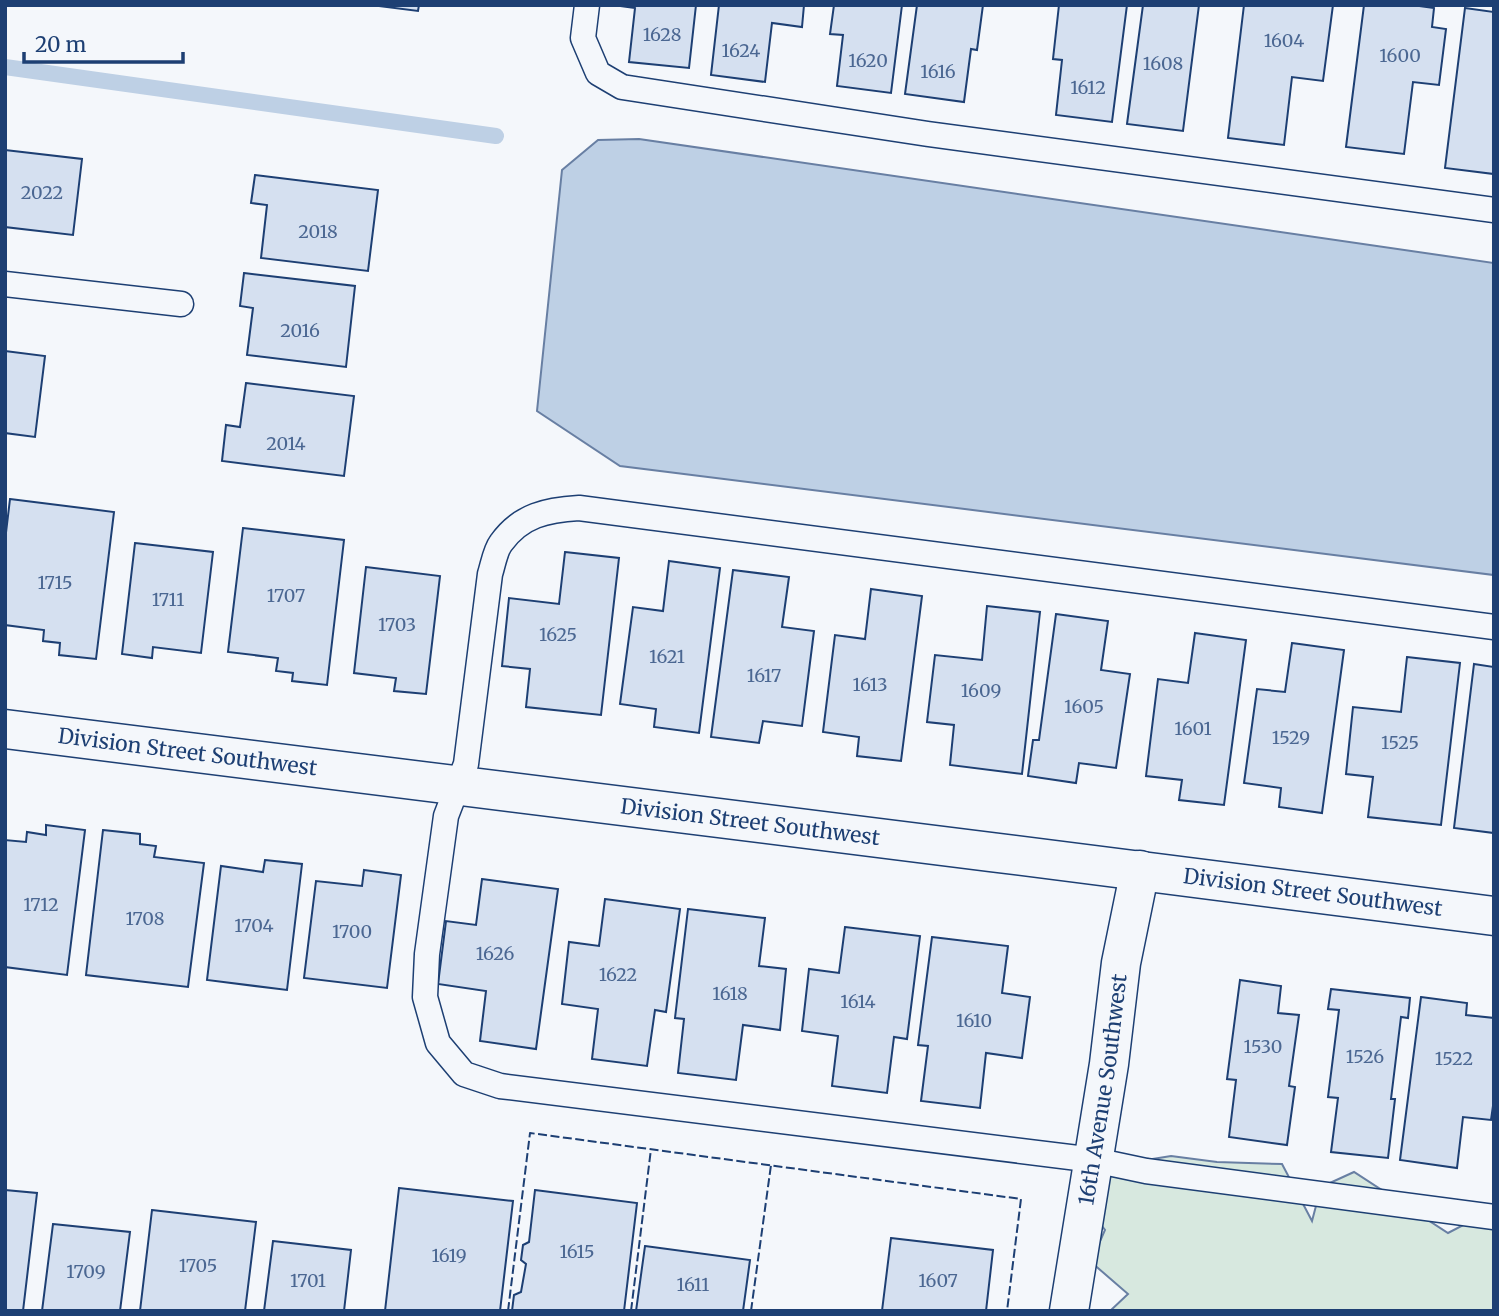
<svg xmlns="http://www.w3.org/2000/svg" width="1499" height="1316" viewBox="0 0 1499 1316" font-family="Merriweather,serif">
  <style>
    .green { fill: #d7e8df; stroke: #687fa3; stroke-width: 2 }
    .water { fill: #bed0e5; stroke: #687fa3; stroke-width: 2 }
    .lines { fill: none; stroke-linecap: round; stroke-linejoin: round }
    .stream { stroke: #bed0e5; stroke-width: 16 }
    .building { fill: #d5e0f0; stroke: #1d3f73; stroke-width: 2 }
    .service-casing { stroke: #1d3f73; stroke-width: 27 }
    .minor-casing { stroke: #1d3f73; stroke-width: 41 }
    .service { stroke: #f4f7fb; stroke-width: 24 }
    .minor { stroke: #f4f7fb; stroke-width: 38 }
    .fence { stroke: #1d3f73; stroke-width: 2; stroke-dasharray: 9 3.5; stroke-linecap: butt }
    .labels { text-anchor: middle; stroke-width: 5; stroke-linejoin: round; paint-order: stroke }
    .number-label { font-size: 18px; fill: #4b6792 }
    .street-label { font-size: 21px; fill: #1d3f73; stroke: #f4f7fb }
  </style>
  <rect width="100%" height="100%" fill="#f4f7fb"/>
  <path class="green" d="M1171,1156L1217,1162L1282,1164L1312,1221L1321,1187L1354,1172L1448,1233L1469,1222L1494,1226V1311H1110L1128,1294L1091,1262L1105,1230L1074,1191L1134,1162Z"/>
  <path class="water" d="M639,139L1494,263V575L620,466L537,411L562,170L598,140Z"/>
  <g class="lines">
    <path class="stream" d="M5,67L496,136"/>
  </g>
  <g class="building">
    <path d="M371,5H419L418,11Z"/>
    <path d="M613,5H696L689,68L629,62L635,8Z"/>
    <path d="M719,5H804L802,27L772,23L765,82L711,75Z"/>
    <path d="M834,5H902L891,93L837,86L843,35L830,34Z"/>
    <path d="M917,5H983L977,50L971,49L964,102L905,94Z"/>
    <path d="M1059,5H1127L1112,122L1056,115L1062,60L1053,59Z"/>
    <path d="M1143,5H1199L1183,131L1127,124Z"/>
    <path d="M1244,5H1333L1323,81L1292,77L1284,145L1228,138Z"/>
    <path d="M1364,5H1412L1434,8L1432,27L1446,29L1439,85L1413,82L1404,154L1346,147Z"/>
    <path d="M1465,8L1494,12V174L1445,168Z"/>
    <path d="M5,150L82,159L73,235L5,227Z"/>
    <path d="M255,175L378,190L368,271L261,258L267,205L251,203Z"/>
    <path d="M244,273L355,286L346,367L247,355L253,308L240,306Z"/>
    <path d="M5,351L45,356L35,437L5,433Z"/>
    <path d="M246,383L354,396L344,476L222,461L226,425L240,427Z"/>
    <path d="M10,499L114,512L96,659L59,655L60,643L43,641L44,630L5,625V541Z"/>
    <path d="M243,528L344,540L327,685L292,681L293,673L276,671L278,658L228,652Z"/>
    <path d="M135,543L213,552L201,653L153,647L152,658L122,654Z"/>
    <path d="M565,552L619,558L601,715L526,707L530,669L502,666L509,598L559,604Z"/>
    <path d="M669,561L720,568L699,733L654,727L656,709L620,704L633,607L663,611Z"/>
    <path d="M366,567L440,576L426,694L394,691L396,678L354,673Z"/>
    <path d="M733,570L789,577L782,627L814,631L802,726L763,721L759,743L711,737Z"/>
    <path d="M871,589L922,596L901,761L857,756L859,737L823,732L835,635L865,639Z"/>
    <path d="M987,606L1040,612L1022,774L950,765L954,725L927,722L935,655L982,660Z"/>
    <path d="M1056,614L1108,621L1101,670L1130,674L1116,768L1079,763L1076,783L1028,776L1033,740H1039Z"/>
    <path d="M1195,633L1246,640L1224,805L1179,800L1182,780L1146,776L1158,679L1188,683Z"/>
    <path d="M1292,643L1344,650L1322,813L1279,807L1281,788L1244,783L1257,689L1285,692Z"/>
    <path d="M1407,657L1460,663L1441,825L1368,817L1373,777L1346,774L1353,707L1401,712Z"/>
    <path d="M1474,664L1494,667V833L1454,828Z"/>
    <path d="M46,825L85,830L67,975L5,967V840L26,842L27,832L46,835Z"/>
    <path d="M103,830L140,834V844L156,846L154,857L204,863L188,987L86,975Z"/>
    <path d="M265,860L302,864L287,990L207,980L221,866L263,872Z"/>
    <path d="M364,870L401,875L387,988L304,978L316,881L362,886Z"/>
    <path d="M482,879L558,889L536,1049L480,1041L486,991L438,984L446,921L476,925Z"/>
    <path d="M605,899L680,909L666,1012L655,1010L647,1066L592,1059L598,1009L562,1004L569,942L599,946Z"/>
    <path d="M688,909L765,918L759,966L786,969L780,1030L743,1025L736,1080L678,1073L684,1019L675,1018Z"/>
    <path d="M845,927L920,936L907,1039L894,1037L887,1093L832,1086L838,1036L802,1031L809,969L839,973Z"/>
    <path d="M932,937L1008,946L1002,993L1030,997L1022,1058L986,1053L980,1108L921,1101L928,1046L918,1045Z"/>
    <path d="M1240,980L1281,986L1278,1013L1299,1015L1289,1086L1295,1087L1287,1145L1229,1137L1236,1080L1227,1079Z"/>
    <path d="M1331,989L1410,998L1408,1018L1401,1017L1391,1099H1395L1388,1158L1331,1152L1338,1098L1328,1097L1339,1010L1328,1009Z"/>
    <path d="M1421,997L1467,1003L1466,1015L1494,1018V1099L1491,1120L1463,1117L1457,1168L1400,1160Z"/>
    <path d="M399,1188L513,1201L500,1311H385Z"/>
    <path d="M5,1190L37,1193L23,1311H5Z"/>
    <path d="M535,1190L637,1203L624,1311H512L514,1295L521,1292L526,1264L521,1260L523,1245L529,1242Z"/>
    <path d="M152,1210L256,1222L245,1311H140Z"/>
    <path d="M53,1224L130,1232L120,1311H42Z"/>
    <path d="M891,1238L993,1250L986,1311H882Z"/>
    <path d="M273,1241L351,1250L344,1311H264Z"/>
    <path d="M645,1246L750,1260L743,1311H636Z"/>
  </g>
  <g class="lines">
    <defs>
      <g id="service">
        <path d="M587,5L583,38L598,73L622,87L928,134L1494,210"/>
        <path d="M5,284L181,304"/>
        <path d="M1494,627L579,508C547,510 521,515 501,543C495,551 493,565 490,574L466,764L446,816L427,954L425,997L438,1043L464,1074L500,1086L1094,1160L1146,1171L1494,1217"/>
      </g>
      <g id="minor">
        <path id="s1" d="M5,729C501,793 998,851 1494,916"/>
        <path id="s2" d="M1069,1311L1109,1064L1121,963L1140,870"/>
      </g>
    </defs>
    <use href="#service" class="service-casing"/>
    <use href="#minor" class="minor-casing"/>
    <use href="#service" class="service"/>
    <use href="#minor" class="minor"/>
    <g class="fence">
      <path d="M508,1311L530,1133L1021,1199L1007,1311"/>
      <path d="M631,1311L651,1149"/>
      <path d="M751,1311L771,1165"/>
    </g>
  </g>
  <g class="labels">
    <g class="number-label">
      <text x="662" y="41">1628</text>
      <text x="1284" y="47">1604</text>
      <text x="741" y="57">1624</text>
      <text x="1400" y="62">1600</text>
      <text x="868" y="67">1620</text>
      <text x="1163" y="70">1608</text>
      <text x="938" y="78">1616</text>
      <text x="1088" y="94">1612</text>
      <text x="42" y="199">2022</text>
      <text x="318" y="238">2018</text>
      <text x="300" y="337">2016</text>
      <text x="286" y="450">2014</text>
      <text x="55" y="589">1715</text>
      <text x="286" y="602">1707</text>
      <text x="168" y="606">1711</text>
      <text x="397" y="631">1703</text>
      <text x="558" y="641">1625</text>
      <text x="667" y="663">1621</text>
      <text x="764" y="682">1617</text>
      <text x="870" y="691">1613</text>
      <text x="981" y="697">1609</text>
      <text x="1084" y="713">1605</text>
      <text x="1193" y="735">1601</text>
      <text x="1291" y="744">1529</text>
      <text x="1400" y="749">1525</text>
      <text x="41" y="911">1712</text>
      <text x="145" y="925">1708</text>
      <text x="254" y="932">1704</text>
      <text x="352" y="938">1700</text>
      <text x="495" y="960">1626</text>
      <text x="618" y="981">1622</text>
      <text x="730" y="1000">1618</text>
      <text x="858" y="1008">1614</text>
      <text x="974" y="1027">1610</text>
      <text x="1263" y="1053">1530</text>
      <text x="1365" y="1063">1526</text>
      <text x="1454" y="1065">1522</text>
      <text x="577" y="1258">1615</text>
      <text x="449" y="1262">1619</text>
      <text x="198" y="1272">1705</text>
      <text x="86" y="1278">1709</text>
      <text x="308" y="1287">1701</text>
      <text x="938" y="1287">1607</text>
      <text x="693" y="1291">1611</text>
    </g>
    <g class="street-label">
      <text dy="7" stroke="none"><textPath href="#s1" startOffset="184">Division Street Southwest</textPath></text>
      <text dy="7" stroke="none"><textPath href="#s1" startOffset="751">Division Street Southwest</textPath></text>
      <text dy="7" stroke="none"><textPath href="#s1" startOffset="1318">Division Street Southwest</textPath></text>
      <text dy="7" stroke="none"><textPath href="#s2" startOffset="224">16th Avenue Southwest</textPath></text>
    </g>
  </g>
  <rect width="1499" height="1316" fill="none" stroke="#1d3f73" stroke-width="14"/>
  <path d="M24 52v10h159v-10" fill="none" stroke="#1d3f73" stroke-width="3.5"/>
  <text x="35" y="52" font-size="21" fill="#1d3f73" stroke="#f4f7fb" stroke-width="5" paint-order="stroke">20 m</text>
</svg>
